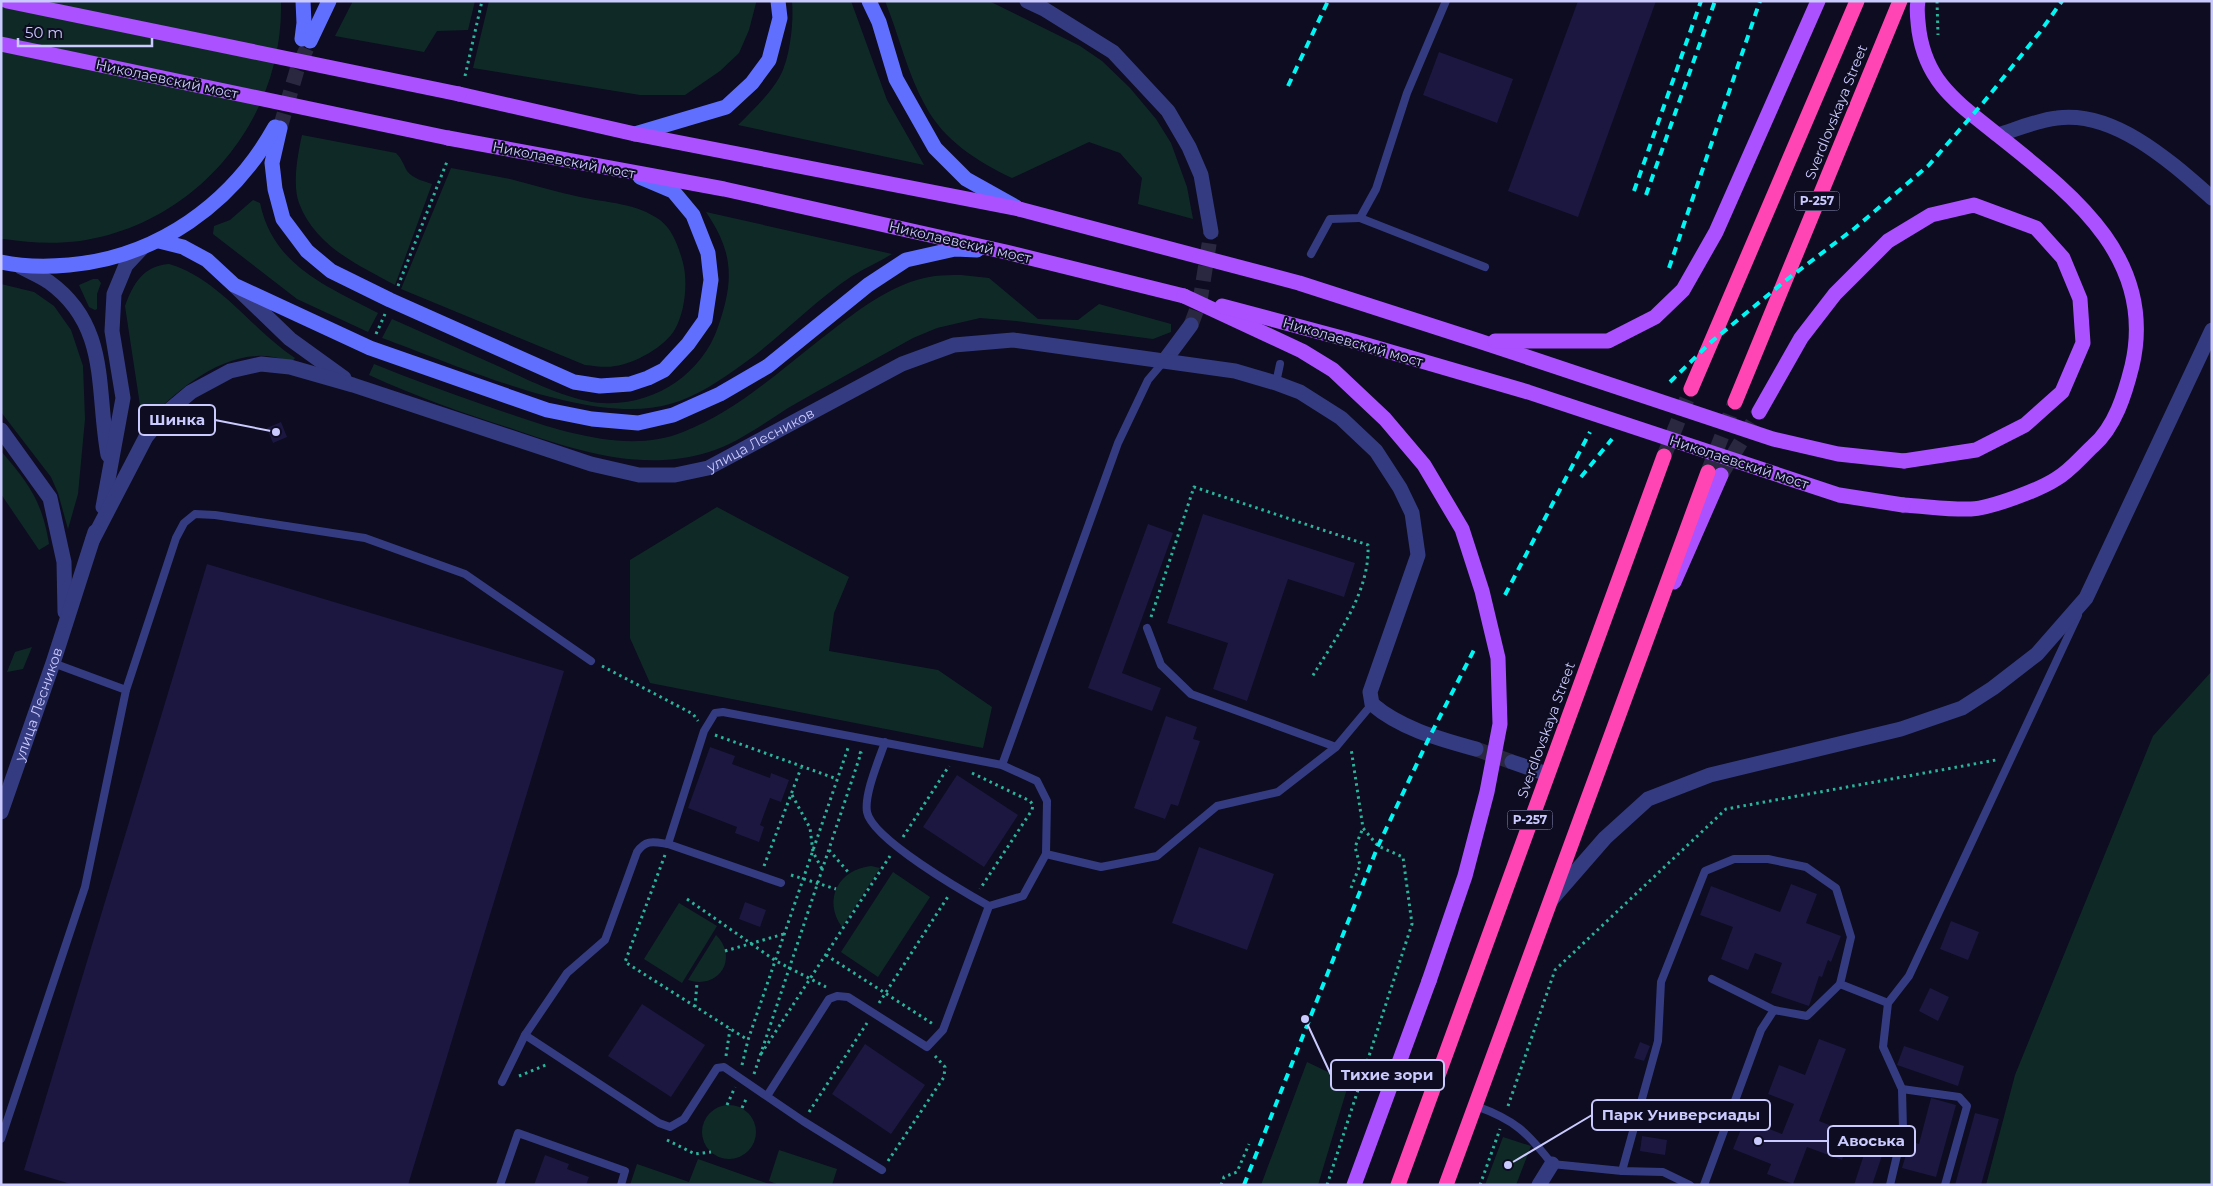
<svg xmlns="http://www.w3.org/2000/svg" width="2213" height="1186" viewBox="0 0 2213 1186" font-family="Montserrat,sans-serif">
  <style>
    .green { fill: #0f2a26 }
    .building { fill: #1b1741 }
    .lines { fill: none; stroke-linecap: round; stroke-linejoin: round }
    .street-tunnel { stroke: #2a2841; stroke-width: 15; stroke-dasharray: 15 8; stroke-linecap: butt }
    .secondary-tunnel { stroke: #2a2841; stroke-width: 15; stroke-dasharray: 15 8; stroke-linecap: butt }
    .primary-tunnel { stroke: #2a2841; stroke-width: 15; stroke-dasharray: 15 8; stroke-linecap: butt }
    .highway-tunnel { stroke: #2a2841; stroke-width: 15; stroke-dasharray: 15 8; stroke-linecap: butt }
    .path { stroke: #2ab49c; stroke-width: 3; stroke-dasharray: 2.5 4; stroke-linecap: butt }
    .lane { stroke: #353b80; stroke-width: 8 }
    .street { stroke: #353b80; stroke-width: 15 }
    .secondary { stroke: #616fff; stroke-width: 15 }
    .primary { stroke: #ab51ff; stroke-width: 15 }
    .highway { stroke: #ff45b3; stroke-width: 15 }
    .rail { stroke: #00f5f3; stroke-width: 4; stroke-dasharray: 8 6; stroke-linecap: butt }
    .primary-bridge { stroke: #ab51ff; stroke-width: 15 }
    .labels { text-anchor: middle; stroke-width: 4; stroke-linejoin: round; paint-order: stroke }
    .shield { fill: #0d0c20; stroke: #9291bc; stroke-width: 1 }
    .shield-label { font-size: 12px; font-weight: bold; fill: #cbcaff }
    .street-label { font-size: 14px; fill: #cbcaff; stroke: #0d0c20 }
    .leader { fill: none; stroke: #cbcaff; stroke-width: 2 }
    .callout-dot { fill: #cbcaff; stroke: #0d0c20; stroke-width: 2 }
    .callout { fill: #0d0c20; stroke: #cbcaff; stroke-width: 2 }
    .callout-label { font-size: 15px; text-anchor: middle; font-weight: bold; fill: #cbcaff }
  </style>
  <rect width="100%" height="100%" fill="#0d0c20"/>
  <g class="green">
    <path d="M1,1H281C284,119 197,224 80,241C54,244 30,243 4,239H1Z"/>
    <path d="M353,1H475L468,30L437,31L424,52L335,36Z"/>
    <path d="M489,1H756V3L749,30L739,53L720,71L685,95H640L473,68Z"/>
    <path d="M792,1H851L887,100L924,165L738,125C752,111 769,95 779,78C790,60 794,22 792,1Z"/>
    <path d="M885,1H989L1080,46L1102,61L1130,88L1156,119L1171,143L1187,187L1193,219L1138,204L1142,178L1120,153L1089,142L1012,178C978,162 943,140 925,105C907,73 899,35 885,1Z"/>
    <path d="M302,135L396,153C402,159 403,164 407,171C413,179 424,181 432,184L395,285C358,265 315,246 299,203C292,185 298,153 302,135Z"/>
    <path d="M451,168C471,172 491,175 510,179C534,185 557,192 580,197C608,203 636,203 660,220C673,230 679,248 683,263C688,282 685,312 675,329C666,346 634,364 615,366C606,368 595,366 585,365L401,289Z"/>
    <path d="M253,200L260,203C273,266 327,286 378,313L368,332L297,299L213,234L214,226L230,220Z"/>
    <path d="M706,212L892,254C879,262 865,268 852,276C813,302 781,337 743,364C721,380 696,397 670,404C592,427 457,365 382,338L392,319C428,335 464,351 500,367C528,380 572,402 603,403C654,406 702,374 718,327C734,281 734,253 706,212Z"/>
    <path d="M169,264C220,279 252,330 295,358L292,362C281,359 269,355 257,356C213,358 172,395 143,425L125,306C133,284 143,266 169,264Z"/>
    <path d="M961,275L989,278L1038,319L1078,320L1099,304L1171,324V332L1153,339L1016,321L980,318L937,328L913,338C872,361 829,384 788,408C763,424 737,443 709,452C641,473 575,450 510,428C462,413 415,396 369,375L374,364C411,379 447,392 484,405C543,425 622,457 683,432C734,412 774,376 817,342C851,316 890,282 935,276C943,275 952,275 961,275Z"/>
    <path d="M93,279H98L101,283L97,294V309L95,310L89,307L79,285Z"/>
    <path d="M1,284L34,292L54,306L71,330L83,366L85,419L78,494L68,529L58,493L51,477L1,412Z"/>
    <path d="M1,451C29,484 42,501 49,544L39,550L1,494Z"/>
    <path d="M717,507L849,577L834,613L829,651L938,670L992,707L983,748L650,683L630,638V560Z"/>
    <path d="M32,647L23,669L7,672L15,652Z"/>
    <path d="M2212,671V1185H1986L2015,1075L2153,736Z"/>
    <path d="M871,866L880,868L842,927C822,900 839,869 871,866Z"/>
    <path d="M893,872L930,897L878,977L841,952Z"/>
    <path d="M679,903L717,926L682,983L644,959Z"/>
    <path d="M716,935C739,958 719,990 688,980Z"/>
    <path d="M1307,1062L1349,1082L1318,1185H1261Z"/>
    <circle cx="729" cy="1132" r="27"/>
    <path d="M1503,1137L1531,1146L1516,1185H1485Z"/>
    <path d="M779,1150L837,1169L832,1185H779L769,1181Z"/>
    <path d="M698,1159L772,1185H630L637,1164L689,1182Z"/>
  </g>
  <g class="building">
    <path d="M1578,1H1656L1578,217L1508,191Z"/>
    <path d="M1439,52L1513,79L1497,123L1423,95Z"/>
    <path d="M281,422L287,437L273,443L267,428Z"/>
    <path d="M1203,514L1355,563L1344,597L1288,579L1247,701L1213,689L1228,643L1167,623Z"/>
    <path d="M1148,524L1173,533L1122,673L1161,688L1152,711L1088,688Z"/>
    <path d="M207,564L564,671L408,1185H74L24,1170Z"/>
    <path d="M1166,716L1197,727L1193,739L1200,741L1178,806L1171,804L1165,819L1134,808Z"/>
    <path d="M710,747L735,756L732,764L770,778L771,773L789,780L781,802L770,798L760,825L764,827L759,842L735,833L737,827L688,808Z"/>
    <path d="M957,775L1018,815L984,867L923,827Z"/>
    <path d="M1199,847L1274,874L1247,950L1172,923Z"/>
    <path d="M1791,884L1817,894L1806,923L1841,936L1831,962L1828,960L1822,977L1819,976L1809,1006L1771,993L1782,963L1755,953L1748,970L1721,959L1733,927L1700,915L1711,886L1780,912Z"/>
    <path d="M745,902L766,910L760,927L739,919Z"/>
    <path d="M1951,921L1979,932L1968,960L1940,949Z"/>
    <path d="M1930,988L1949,997L1938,1021L1919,1011Z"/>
    <path d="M642,1004L705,1045L671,1097L608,1056Z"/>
    <path d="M1819,1039L1846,1049L1819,1121L1852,1134L1842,1160L1807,1147L1793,1184L1767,1174L1771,1164L1733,1149L1745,1119L1782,1134L1794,1104L1768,1094L1779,1065L1805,1075Z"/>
    <path d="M1640,1042L1650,1046L1644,1061L1634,1058Z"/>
    <path d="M865,1044L925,1085L891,1134L832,1094Z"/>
    <path d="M1904,1046L1964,1066L1958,1086L1897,1065Z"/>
    <path d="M1931,1098L1956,1105L1936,1177L1902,1168L1910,1141L1919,1144Z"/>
    <path d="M1975,1113L1999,1119L1981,1185H1955Z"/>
    <path d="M1871,1133L1888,1138L1872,1185H1854Z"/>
    <path d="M1642,1136L1667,1140L1665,1155L1640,1151Z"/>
    <path d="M545,1155L569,1164L567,1169L589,1177L586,1185H534Z"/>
  </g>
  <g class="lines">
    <g class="street-tunnel">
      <path d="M1191,325L1200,301L1211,232"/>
      <path d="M1476,749L1512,762"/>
    </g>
    <path class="secondary-tunnel" d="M280,128L297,70L310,41"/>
    <path class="primary-tunnel" d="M1721,475L1759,412"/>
    <g class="highway-tunnel">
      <path d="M1664,456L1691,389"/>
      <path d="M1708,472L1735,402"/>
    </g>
    <g class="path">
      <path d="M1937,1L1938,35"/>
      <path d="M465,76L482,1"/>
      <path d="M398,286L448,159"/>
      <path d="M376,334L385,314"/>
      <path d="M1151,617L1194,487L1368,545C1370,593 1336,637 1312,677"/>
      <path d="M602,666L693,714L698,721"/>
      <path d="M715,735L837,779"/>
      <path d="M972,773L1030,801L1033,805L1032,810L980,889"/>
      <path d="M792,795L810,828L813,852L822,869"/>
      <path d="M903,837L949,766"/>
      <path d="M829,850L849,873"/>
      <path d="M665,855L625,962L748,1040"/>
      <path d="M764,866L801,768"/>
      <path d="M791,875L836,889"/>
      <path d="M1351,888L1360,865L1355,847L1363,828"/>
      <path d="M687,899L776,961L826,987"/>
      <path d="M725,951L784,934"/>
      <path d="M826,955L933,1024"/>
      <path d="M879,1003L949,895"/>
      <path d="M695,1007L697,983"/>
      <path d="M761,1054L890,856"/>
      <path d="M726,1056L730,1029"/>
      <path d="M742,1065L748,1040L848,748"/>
      <path d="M754,1074L861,753L856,751"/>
      <path d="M519,1076L548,1064"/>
      <path d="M727,1105L735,1087"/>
      <path d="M1508,1106L1555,970L1726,809L1996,760"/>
      <path d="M742,1108L747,1097"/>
      <path d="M809,1112L867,1023"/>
      <path d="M667,1140L695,1154L711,1152"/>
      <path d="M888,1161L944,1077L945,1067L935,1056"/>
      <path d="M1221,1185L1224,1177L1237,1172L1249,1144"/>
      <path d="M1327,1185L1412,924L1403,857L1378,846L1363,828L1351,748"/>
      <path d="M1480,1185L1500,1129"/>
    </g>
    <g class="lane">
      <path d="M1360,218L1485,267"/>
      <path d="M1311,254L1330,219L1360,218L1376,189L1407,93L1446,1"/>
      <path d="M1276,383L1280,364"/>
      <path d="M1147,628L1161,665L1191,694L1336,747"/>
      <path d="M126,690L176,538L184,523L195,514L215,515L365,538L465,574L591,661"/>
      <path d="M1002,765L1118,443L1148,380L1165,360"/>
      <path d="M668,844C654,842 646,839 637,852L605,940L567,973L525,1035L659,1123L670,1127L684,1119L717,1068L724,1067L803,1121L882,1170"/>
      <path d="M1046,854L1101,867L1157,856L1217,806L1278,792L1336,747L1372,704"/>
      <path d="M781,883L668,844L704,731L715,713L723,712L1002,765L1037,781L1047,801L1046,854L1023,896L989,906C964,892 872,839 867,812C864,794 879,760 885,742"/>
      <path d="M1774,1010L1807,1016L1840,984"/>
      <path d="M502,1082L525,1035"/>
      <path d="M1902,1089L1959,1097L1967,1106L1945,1185"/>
      <path d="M767,1096L829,999L837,996L848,997L927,1047L943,1030L989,906"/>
      <path d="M1476,1106C1515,1120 1527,1132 1552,1164L1622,1171L1663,1172L1690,1185"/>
      <path d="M1,1139L85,887L126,690L53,663"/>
      <path d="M1622,1171L1658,1041L1661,982L1705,871L1734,859H1768L1806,867L1836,888L1851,937L1840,984L1888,1003"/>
      <path d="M500,1185L518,1133L625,1171L621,1185"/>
      <path d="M1704,1185L1761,1030L1774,1010L1712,979"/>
      <path d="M1890,1185L1903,1130L1902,1089L1883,1047L1888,1003L1909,976L2078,615"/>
    </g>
    <g class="street">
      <path d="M1027,1L1044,9L1113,52L1168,111L1189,147L1201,175L1211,232"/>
      <path d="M1998,135C2017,129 2038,120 2057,118C2115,110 2172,163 2212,198"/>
      <path d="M21,267C30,272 40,276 49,282C110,326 96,390 108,455"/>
      <path d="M236,287L290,339L344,378"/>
      <path d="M1165,360L1191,325"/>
      <path d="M1,430L50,498L64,562L65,612"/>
      <path d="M103,507L123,398L112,331L114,294L126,265L142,248"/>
      <path id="s1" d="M93,539L146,437L166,413L191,392L230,371L261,364L290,367L353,385L591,464L639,475H675L708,468L902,364L954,345L1013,340L1235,371L1276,383L1300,392L1341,418L1376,451L1400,488L1412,513L1418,555L1370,692L1372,704C1401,729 1440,739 1476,749"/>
      <path d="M1512,762L1547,774"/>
      <path id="s2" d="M1,812L53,663L95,532"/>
      <path d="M1551,900L1605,838L1648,799L1710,775L1901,729L1962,708L1993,688L2037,654L2086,598L2212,330"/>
      <path d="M1539,1185L1552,1164"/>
    </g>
    <g class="secondary">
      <path d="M869,1L879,22L896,79L935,148L966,179L1016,207"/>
      <path d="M302,39L304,23L303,1"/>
      <path d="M310,41L329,1"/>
      <path d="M280,128L272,163L275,189L283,219L307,251L331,271L390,300L574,382L600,386L630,384L648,378L664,370L688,344L705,320L711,280L708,253L693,215L673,191L640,177"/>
      <path d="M635,134L726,107L752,83L769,60L780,18L778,1"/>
      <path d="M159,241L183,247L207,260L234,285L370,348L547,410L592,419L638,423L673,415L720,394L768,366L868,285L906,260L955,249L977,250"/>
      <path d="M1,262C24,267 46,267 69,265C158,257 232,204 275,127"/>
    </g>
    <g class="primary">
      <path d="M459,94L635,134L1019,209"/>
      <path d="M448,138L724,189L1006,252L1184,296"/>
      <path d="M1759,412L1801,338L1835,294L1888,241L1931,215L1974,205L2036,228L2063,258L2080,299L2083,343L2062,392L2025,425L1976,450L1904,461"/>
      <path d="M1903,505C1925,506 1949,510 1971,509C1991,508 2039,490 2056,479C2070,471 2081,457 2093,446C2115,427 2125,394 2132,366C2157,259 2073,195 1999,136C1960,104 1927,85 1919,31C1918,21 1916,11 1918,1"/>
      <path d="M1674,582L1721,475"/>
      <path d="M1354,1185L1429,981"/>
    </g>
    <g class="highway">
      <path d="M1691,389L1857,1"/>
      <path d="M1735,402L1900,1"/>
      <path d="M1398,1185L1664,456"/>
      <path d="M1446,1185L1708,472"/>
    </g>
    <g class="rail">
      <path d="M1288,86L1328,1"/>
      <path d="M1634,191L1701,1"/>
      <path d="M1646,195L1715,1"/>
      <path d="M1669,268L1760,1"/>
      <path d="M1670,382L1710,343L1785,281L1855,228L1929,165L1983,103L2040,32L2062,1"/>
      <path d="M1581,477L1612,439"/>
      <path d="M1505,595L1590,432"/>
      <path d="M1244,1185L1378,846L1430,736L1476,646"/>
    </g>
    <g class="primary-bridge">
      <path d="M7,1L459,94"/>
      <path d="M1,44L448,138"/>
      <path d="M1019,209L1299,283L1479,341L1773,439L1838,454L1904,461"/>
      <path d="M1184,296L1302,351L1333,370L1385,419L1424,465L1462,529L1482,591L1498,658L1500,724L1487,792L1465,876L1429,981"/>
      <path d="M1222,306L1353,341L1528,392L1839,495L1903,505"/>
      <path d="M1495,341H1608L1655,317L1683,290L1716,232L1818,1"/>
    </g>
  </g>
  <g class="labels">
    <g class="shield">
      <rect x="1794.5" y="191.5" width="45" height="19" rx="4"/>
      <rect x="1507.5" y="810.5" width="45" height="19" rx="4"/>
    </g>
    <g class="shield-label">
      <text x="1817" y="205">Р-257</text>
      <text x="1530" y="824">Р-257</text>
    </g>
    <g class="street-label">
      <text transform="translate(167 79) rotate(12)" y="5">Николаевский мост</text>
      <text transform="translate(1836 112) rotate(-68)" y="5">Sverdlovskaya Street</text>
      <text transform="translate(564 160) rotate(11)" y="5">Николаевский мост</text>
      <text transform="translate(960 242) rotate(13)" y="5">Николаевский мост</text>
      <text transform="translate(1353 342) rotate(16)" y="5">Николаевский мост</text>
      <text dy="5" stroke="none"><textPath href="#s1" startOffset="779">улица Лесников</textPath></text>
      <text transform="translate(1739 462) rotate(18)" y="5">Николаевский мост</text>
      <text dy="5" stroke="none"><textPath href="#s2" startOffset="114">улица Лесников</textPath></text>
      <text transform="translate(1546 730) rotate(-70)" y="5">Sverdlovskaya Street</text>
    </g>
  </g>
  <path class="leader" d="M276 432L215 420M1305 1019L1331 1075M1508 1165L1592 1115M1758 1141L1828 1141"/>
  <g class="callout-dot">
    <circle cx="276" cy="432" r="5"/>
    <circle cx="1305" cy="1019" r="5"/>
    <circle cx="1508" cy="1165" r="5"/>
    <circle cx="1758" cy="1141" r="5"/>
  </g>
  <g class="callout">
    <rect x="139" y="405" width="76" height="30" rx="5"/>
    <rect x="1331" y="1060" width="113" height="30" rx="5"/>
    <rect x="1592" y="1100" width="178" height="30" rx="5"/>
    <rect x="1828" y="1126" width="87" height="30" rx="5"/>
  </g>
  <g class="callout-label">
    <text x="177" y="425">Шинка</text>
    <text x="1387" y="1080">Тихие зори</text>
    <text x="1681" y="1120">Парк Универсиады</text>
    <text x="1871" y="1146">Авоська</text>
  </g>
  <rect width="2213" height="1186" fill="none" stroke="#cbcaff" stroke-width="5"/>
  <path d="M18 38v8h134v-8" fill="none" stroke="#cbcaff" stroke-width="2.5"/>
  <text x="25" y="38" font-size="15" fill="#cbcaff" stroke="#0d0c20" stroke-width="4" paint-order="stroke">50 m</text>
</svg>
